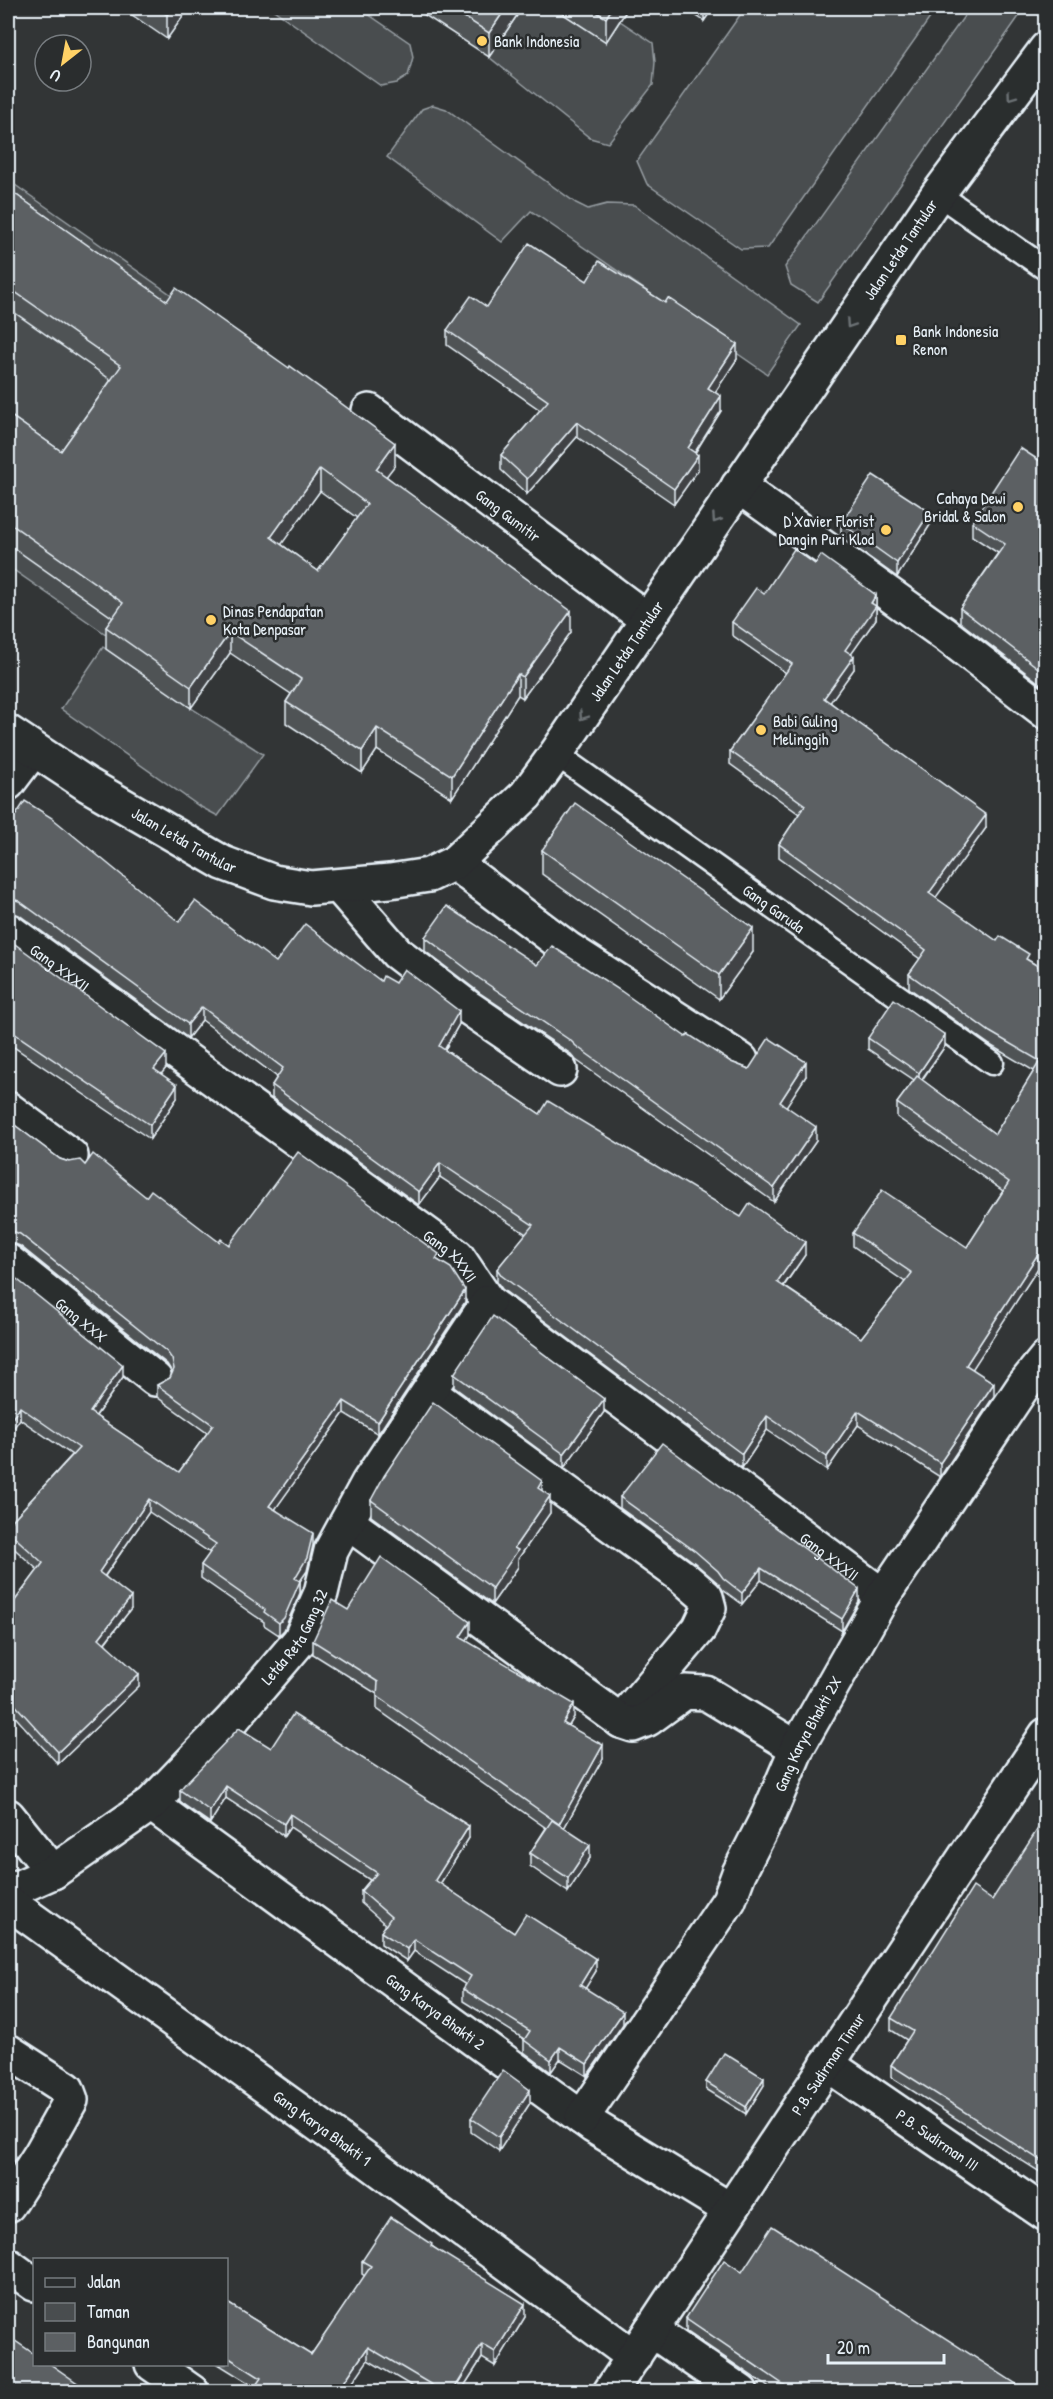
<svg xmlns="http://www.w3.org/2000/svg" width="1053" height="2399" viewBox="0 0 1053 2399" font-family="'Patrick Hand',sans-serif">
  <style>
    .green { fill: #494d4f; stroke: #989fa4; stroke-width: 1.5 }
    .lines { fill: none; stroke-linecap: round; stroke-linejoin: round }
    .service-casing { stroke: #e8f1f8; stroke-width: 27 }
    .minor-casing { stroke: #e8f1f8; stroke-width: 38 }
    .tertiary-casing { stroke: #e8f1f8; stroke-width: 38 }
    .secondary-casing { stroke: #e8f1f8; stroke-width: 38 }
    .service { stroke: #2a2d2e; stroke-width: 22 }
    .minor { stroke: #2a2d2e; stroke-width: 33 }
    .tertiary { stroke: #2a2d2e; stroke-width: 33 }
    .secondary { stroke: #2a2d2e; stroke-width: 33 }
    .wall { fill: #4f5355; stroke: #e8f1f8; stroke-width: 1.5; fill-rule: evenodd }
    .shaded-wall { fill: #404345; stroke: #e8f1f8; stroke-width: 1.5 }
    .building { fill: #5c6063; stroke: #e8f1f8; stroke-width: 1.5; fill-rule: evenodd }
    .oneway { stroke: #6c7275 }
    .poi-dot { fill: #ffd166; stroke: #2a2d2e; stroke-width: 2 }
    .labels { text-anchor: middle; stroke-width: 5; stroke-linejoin: round; paint-order: stroke }
    .poi-label { font-size: 16px; fill: #e8f1f8; stroke: #2a2d2e; text-anchor: start }
    .street-label { font-size: 16px; fill: #e8f1f8; stroke: #2a2d2e }
  </style>
  <rect width="100%" height="100%" fill="#323536"/>
  <filter id="ink" filterUnits="userSpaceOnUse"><feTurbulence type="fractalNoise" baseFrequency=".0167" numOctaves="2"/><feDisplacementMap in="SourceGraphic" scale="12" xChannelSelector="R" yChannelSelector="G"/><feConvolveMatrix kernelMatrix="1 2 1 2 8 2 1 2 1" color-interpolation-filters="sRGB"/></filter>
  <g filter="url(#ink)">
    <g class="green">
      <path d="M271,8H359L410,43L413,57L408,76L397,83L381,86Z"/>
      <path d="M522,8H554L606,41L620,21L653,43L655,62L653,85L608,143L590,138L489,57Z"/>
      <path d="M745,8H937L768,248L741,249L647,184L637,161Z"/>
      <path d="M970,8H1025L818,302L791,285L785,267Z"/>
      <path d="M433,105L446,109L576,203L588,209L607,204L634,205L801,325L767,374L531,211L502,242L387,157L422,109Z"/>
      <path d="M8,180L290,378L110,637L8,566Z"/>
      <path d="M103,647L191,708L263,754L218,816L199,806L61,709Z"/>
    </g>
    <g class="lines">
      <defs>
        <g id="service">
          <path d="M938,194L1046,269"/>
          <path id="s1" d="M556,754L992,1063"/>
        </g>
        <g id="minor">
          <path id="s2" d="M369,411L648,620"/>
          <path d="M738,486L946,635L1046,712"/>
          <path d="M454,863L567,948L741,1060"/>
          <path d="M339,886L397,953L469,1008L560,1070"/>
          <path id="s3" d="M8,930L457,1256L488,1302L883,1596"/>
          <path d="M8,1109L71,1156"/>
          <path id="s4" d="M8,1261L155,1379"/>
          <path d="M430,1393L684,1578L706,1597L709,1608L699,1629L621,1721"/>
          <path d="M347,1522L621,1721L633,1725L648,1719L685,1692L706,1693L797,1748"/>
          <path id="s5" d="M151,1804L593,2126L729,2209"/>
          <path d="M8,1816L53,1872"/>
          <path id="s6" d="M8,1892L53,1872L151,1804L232,1720L300,1640L321,1593L331,1551L368,1483L488,1302"/>
          <path id="s7" d="M8,1902L337,2138L634,2357"/>
          <path d="M8,2051L67,2089L71,2100L40,2155L8,2205"/>
          <path id="s8" d="M827,2064L1046,2214"/>
          <path id="s9" d="M582,2118L729,1900L739,1873L769,1814L797,1748L883,1596L1024,1385L1046,1358"/>
          <path d="M8,2265L34,2284"/>
          <path d="M651,2330L741,2392"/>
          <path d="M152,2364L192,2392"/>
          <path id="s10" d="M610,2392L1046,1735"/>
        </g>
        <path id="tertiary" d="M8,783L33,750"/>
        <g id="secondary">
          <path id="s11" d="M8,732L88,785L223,863L274,882L311,888L390,881L429,875L454,863L526,795L556,754L938,194L1046,49"/>
        </g>
      </defs>
      <use href="#service" class="service-casing"/>
      <use href="#minor" class="minor-casing"/>
      <use href="#tertiary" class="tertiary-casing"/>
      <use href="#secondary" class="secondary-casing"/>
      <use href="#service" class="service"/>
      <use href="#minor" class="minor"/>
      <use href="#tertiary" class="tertiary"/>
      <use href="#secondary" class="secondary"/>
    </g>
    <g class="wall">
      <path d="M122,8H189L167,39Z"/>
      <path d="M414,8H522L489,57Z"/>
      <path d="M554,8H628L606,42Z"/>
      <path d="M685,8H713L704,21Z"/>
      <path d="M8,189L395,465L386,476L571,632L523,698L518,695L452,798L377,750L362,773L286,723V702L291,694L230,653L191,708L106,649V627L113,618L8,544V414L61,451L111,380L8,308ZM320,491L357,518L318,571L281,544Z"/>
      <path d="M587,281L737,359L715,392L721,411L695,453L698,470L674,504L577,437L527,494L501,470V455L540,410L447,345V330L487,307Z"/>
      <path d="M1046,465V688L960,622V608L998,553L972,536V522Z"/>
      <path d="M841,523L930,525L897,577L841,537Z"/>
      <path d="M815,564L876,595V619L851,654L854,669L830,702L986,828L935,898L997,941L1046,971V1273L1038,1268L972,1369L994,1396L940,1477L858,1425L827,1470L767,1430L742,1468L502,1289L497,1282V1269L526,1234L440,1177L419,1205L272,1098V1085L277,1077L202,1020L188,1038L19,915L9,911L8,809L179,922L276,962L381,981L459,1024L445,1050L540,1114L805,1255L784,1286L861,1338L905,1282L853,1246V1233L967,1247L1003,1191L897,1117V1103L914,1080L868,1049V1038L945,1046L922,1080L995,1134L1034,1071L990,1045L909,988V974L920,959L779,857V844L799,814L730,764V751L786,673L732,635V622L764,594Z"/>
      <path d="M542,850L753,952L719,999L542,874Z"/>
      <path d="M425,937L537,965L686,1037L731,1062L749,1069L806,1076L786,1106L816,1141L774,1202L576,1060L571,1054L480,993L425,951Z"/>
      <path d="M8,939L166,1068L161,1074L177,1098L150,1139L8,1043Z"/>
      <path d="M8,1120L60,1159L69,1162L85,1165L146,1197L219,1242L229,1245L439,1261L465,1302L378,1434L344,1413L275,1509L313,1545L307,1571L300,1581V1593L284,1630L279,1635L264,1625V1622L201,1578V1565L210,1553L149,1512L105,1576L131,1609L105,1643L139,1686L58,1764L8,1709V1610L38,1570L8,1543V1525L72,1455L20,1419L8,1272L123,1377L96,1416L179,1472L207,1433L157,1397V1385L170,1378L172,1372L167,1364L20,1246L10,1242L8,1243Z"/>
      <path d="M454,1374L604,1412L564,1468L454,1387Z"/>
      <path d="M542,1491L550,1513L518,1559V1567L492,1604L371,1516V1500Z"/>
      <path d="M620,1497L859,1601L842,1631L761,1580L742,1604L723,1590L718,1583L695,1563L620,1508Z"/>
      <path d="M348,1610L470,1635L466,1641L574,1717L569,1726L603,1758L564,1828L590,1858L568,1892L530,1866V1853L546,1828L377,1709V1694L313,1654V1641Z"/>
      <path d="M271,1748L469,1838L440,1884L514,1933L596,1971L585,1988L623,2024L587,2076L560,2059L551,2072L524,2052V2039L463,2001V1989L466,1985L414,1951L407,1961L381,1944V1932L386,1925L361,1903V1891L370,1880L290,1827L284,1836L226,1798L210,1823L180,1802V1790Z"/>
      <path d="M1046,1831V2176L891,2077V2065L907,2040L891,2030V2018L992,1900Z"/>
      <path d="M706,2082L764,2085L746,2114L706,2089Z"/>
      <path d="M530,2103L499,2151L471,2132V2118Z"/>
      <path d="M432,2246L525,2317L495,2366L482,2358L461,2391H420L368,2360L255,2387L218,2364H226V2302L311,2355L365,2276L362,2274V2261Z"/>
      <path d="M742,2272L1027,2391H1034H774L686,2331V2318Z"/>
    </g>
    <g class="shaded-wall">
      <path d="M172,8H189L167,39V15Z"/>
      <path d="M506,8H522L489,57V33Z"/>
      <path d="M612,8H628L606,42V18Z"/>
      <path d="M704,8H713L704,21Z"/>
      <path d="M737,344V359L708,403V388Z"/>
      <path d="M721,396V411L688,463V448Z"/>
      <path d="M577,422V437L527,494V479Z"/>
      <path d="M395,443V465L376,490V469Z"/>
      <path d="M698,455V470L674,504V489Z"/>
      <path d="M320,469V491L271,559V537Z"/>
      <path d="M930,512V525L897,577V563Z"/>
      <path d="M876,595V619L845,663V650Z"/>
      <path d="M571,611V632L523,698V677Z"/>
      <path d="M230,632V653L191,708V687Z"/>
      <path d="M854,656V669L824,711V698Z"/>
      <path d="M518,674V695L452,798V776Z"/>
      <path d="M377,728V750L362,773V751Z"/>
      <path d="M986,815V828L929,907V893Z"/>
      <path d="M8,898H9V911L8,912Z"/>
      <path d="M753,928V952L719,999V975Z"/>
      <path d="M202,1007V1020L188,1038V1024Z"/>
      <path d="M459,1011V1024L439,1059V1046Z"/>
      <path d="M945,1035V1046L919,1083V1073Z"/>
      <path d="M166,1054V1068L154,1083V1069Z"/>
      <path d="M806,1062V1076L780,1116V1102Z"/>
      <path d="M177,1085V1098L150,1139V1125Z"/>
      <path d="M816,1127V1141L774,1202V1188Z"/>
      <path d="M440,1163V1177L419,1205V1192Z"/>
      <path d="M805,1242V1255L777,1295V1282Z"/>
      <path d="M1038,1254V1268L966,1379V1365Z"/>
      <path d="M465,1290V1302L378,1434V1422Z"/>
      <path d="M123,1365V1377L90,1424V1412Z"/>
      <path d="M994,1383V1396L940,1477V1463Z"/>
      <path d="M604,1399V1412L564,1468V1454Z"/>
      <path d="M344,1401V1413L269,1518V1506Z"/>
      <path d="M20,1407V1419L8,1436V1424Z"/>
      <path d="M858,1411V1425L827,1470V1457Z"/>
      <path d="M767,1416V1430L742,1468V1454Z"/>
      <path d="M542,1481V1498L538,1488Z"/>
      <path d="M550,1496V1513L518,1559V1567L492,1604V1588L514,1548Z"/>
      <path d="M149,1499V1512L99,1584V1572Z"/>
      <path d="M313,1533V1545L307,1571L300,1581V1593L284,1630L279,1635V1623L295,1578Z"/>
      <path d="M761,1568V1580L742,1604V1593Z"/>
      <path d="M859,1589V1601L842,1631V1619Z"/>
      <path d="M131,1597V1609L99,1650V1638Z"/>
      <path d="M470,1622V1635L460,1650V1637Z"/>
      <path d="M139,1674V1686L58,1764V1752Z"/>
      <path d="M574,1704V1717L563,1736V1723Z"/>
      <path d="M603,1745V1758L559,1837V1824Z"/>
      <path d="M226,1786V1798L210,1823V1811Z"/>
      <path d="M290,1814V1827L284,1836V1824Z"/>
      <path d="M469,1826V1838L435,1892V1880Z"/>
      <path d="M590,1845V1858L568,1892V1878Z"/>
      <path d="M414,1939V1951L407,1961V1949Z"/>
      <path d="M596,1959V1971L580,1997V1985Z"/>
      <path d="M623,2012V2024L587,2076V2064Z"/>
      <path d="M560,2047V2059L551,2072V2060Z"/>
      <path d="M764,2078V2085L746,2114V2107Z"/>
      <path d="M530,2090V2103L499,2151V2137Z"/>
      <path d="M525,2304V2317L495,2366V2352Z"/>
      <path d="M482,2344V2358L461,2391H453Z"/>
      <path d="M368,2347V2360L347,2391H338Z"/>
    </g>
    <g class="building">
      <path d="M157,8H172L167,15Z"/>
      <path d="M450,8H506L489,33Z"/>
      <path d="M590,8H612L606,18Z"/>
      <path d="M8,189L167,301L176,288L289,368L290,366L395,443L376,469L571,611L523,677L518,674L452,776L377,728L362,751L286,702L301,679L230,632L191,687L106,627L123,603L8,522V414L61,451L121,366L8,287ZM320,469L367,504L318,571L271,537Z"/>
      <path d="M529,243L587,281L599,261L665,303L668,298L737,344L708,388L721,396L688,448L698,455L674,489L577,422L527,479L501,455L548,401L447,330L471,296L487,307Z"/>
      <path d="M1020,448L1046,465V674L960,608L1005,544L972,522Z"/>
      <path d="M873,475L930,512L897,563L841,523Z"/>
      <path d="M794,549L815,564L821,555L876,595L871,603L876,606L845,650L854,656L824,698L986,815L929,893L997,941L1000,936L1029,954L1026,959L1046,971V1259L1038,1254L966,1365L994,1383L940,1463L858,1411L827,1457L767,1416L742,1454L502,1276L497,1269L533,1225L440,1163L419,1192L272,1085L283,1068L202,1007L188,1024L19,901L9,898H8V809L16,815L25,801L52,818L179,922L195,901L276,962L305,924L381,981L383,976L395,983L404,969L459,1011L439,1046L540,1114L548,1101L741,1217L750,1203L805,1242L777,1282L861,1338L912,1273L853,1233L882,1190L967,1247L1009,1182L897,1103L917,1076L995,1134L1040,1061L990,1032L909,974L926,950L779,844L805,805L730,751L792,664L732,622L756,588L764,594Z"/>
      <path d="M575,803L753,928L719,975L542,850Z"/>
      <path d="M447,906L537,965L552,946L621,991L686,1037L688,1034L731,1062L749,1069L769,1038L806,1062L780,1102L816,1127L774,1188L576,1046L571,1041L480,979L425,937Z"/>
      <path d="M8,939L166,1054L154,1069L177,1085L150,1125L8,1029Z"/>
      <path d="M894,999L945,1035L919,1073L868,1038Z"/>
      <path d="M8,1120L60,1159L69,1162L80,1160L85,1165L93,1154L146,1197L151,1190L219,1242L221,1239L229,1245L298,1152L439,1254L436,1259L451,1268L465,1290L378,1422L344,1401L269,1506L313,1533L307,1558L295,1578L300,1581L284,1618L279,1623L264,1612L265,1610L201,1565L216,1544L149,1499L99,1572L131,1597L99,1638L139,1674L58,1752L8,1697V1610L43,1563L8,1531V1525L79,1448L20,1407L8,1424V1272L123,1365L90,1412L179,1472L213,1425L157,1385L170,1378L174,1369L172,1359L167,1352L20,1234L10,1230L8,1231Z"/>
      <path d="M493,1316L604,1399L564,1454L454,1374Z"/>
      <path d="M433,1402L542,1481L538,1488L550,1496L514,1548L518,1550L492,1588L371,1500L384,1476Z"/>
      <path d="M662,1443L859,1589L842,1619L761,1568L742,1593L723,1578L718,1571L695,1551L620,1497Z"/>
      <path d="M381,1557L470,1622L460,1637L574,1704L563,1723L603,1745L559,1824L377,1696L378,1682L313,1641L332,1600L348,1610Z"/>
      <path d="M293,1714L469,1826L435,1880L514,1933L526,1914L596,1959L580,1985L623,2012L587,2064L560,2047L551,2060L524,2040L530,2031L463,1989L471,1976L414,1939L407,1949L381,1932L391,1917L361,1891L377,1873L290,1814L284,1824L226,1786L210,1811L180,1790L184,1785L239,1728L271,1748Z"/>
      <path d="M552,1820L590,1845L568,1878L530,1853Z"/>
      <path d="M1039,1827L1046,1831V2164L891,2065L913,2031L891,2018L973,1887L992,1900Z"/>
      <path d="M724,2053L764,2078L746,2107L706,2082Z"/>
      <path d="M503,2070L530,2090L499,2137L471,2118Z"/>
      <path d="M391,2217L432,2244L431,2246L525,2304L495,2352L482,2344L453,2391H442L368,2347L338,2391H252L261,2378L226,2356V2302L311,2355L371,2266L362,2261Z"/>
      <path d="M772,2226L1027,2391L1029,2388L1034,2391H793L686,2318L724,2260L742,2272Z"/>
      <path d="M8,2336L34,2354V2364H50L89,2391H8Z"/>
    </g>
    <defs><path id="oneway-chevron" d="M-2-3.5L2.5 0L-2 3.5" fill="none" stroke-width="1.6" stroke-linecap="round" stroke-linejoin="round" transform="scale(1.5)"/></defs>
    <g class="oneway">
      <use href="#oneway-chevron" transform="translate(1011 96) rotate(126)"/>
      <use href="#oneway-chevron" transform="translate(850 324) rotate(124)"/>
      <use href="#oneway-chevron" transform="translate(716 519) rotate(124)"/>
      <use href="#oneway-chevron" transform="translate(583 716) rotate(125)"/>
    </g>
  </g>
  <g class="poi-dot">
    <circle cx="482" cy="41" r="6"/>
    <rect x="895" y="334" width="12" height="12" rx="3"/>
    <circle cx="1018" cy="507" r="6"/>
    <circle cx="886" cy="530" r="6"/>
    <circle cx="211" cy="620" r="6"/>
    <circle cx="761" cy="730" r="6"/>
  </g>
  <g class="labels">
    <g class="poi-label">
      <text x="494" y="47">Bank Indonesia</text>
      <text x="913" y="337">Bank Indonesia<tspan x="913" dy="18">Renon</tspan></text>
      <text x="1006" y="504" text-anchor="end">Cahaya Dewi<tspan x="1006" dy="18">Bridal &amp; Salon</tspan></text>
      <text x="874" y="527" text-anchor="end">D'Xavier Florist<tspan x="874" dy="18">Dangin Puri Klod</tspan></text>
      <text x="223" y="617">Dinas Pendapatan<tspan x="223" dy="18">Kota Denpasar</tspan></text>
      <text x="773" y="727">Babi Guling<tspan x="773" dy="18">Melinggih</tspan></text>
    </g>
    <g class="street-label">
      <text dy="6" stroke="none"><textPath href="#s11" startOffset="1251">Jalan Letda Tantular</textPath></text>
      <text dy="6" stroke="none"><textPath href="#s2" startOffset="174">Gang Gumitir</textPath></text>
      <text dy="6" stroke="none"><textPath href="#s11" startOffset="765">Jalan Letda Tantular</textPath></text>
      <text dy="6" stroke="none"><textPath href="#s11" startOffset="207">Jalan Letda Tantular</textPath></text>
      <text dy="6" stroke="none"><textPath href="#s1" startOffset="267">Gang Garuda</textPath></text>
      <text dy="6" stroke="none"><textPath href="#s3" startOffset="64">Gang XXXII</textPath></text>
      <text dy="6" stroke="none"><textPath href="#s3" startOffset="550">Gang XXXII</textPath></text>
      <text dy="6" stroke="none"><textPath href="#s4" startOffset="94">Gang XXX</textPath></text>
      <text dy="6" stroke="none"><textPath href="#s3" startOffset="1036">Gang XXXII</textPath></text>
      <text dy="6" stroke="none"><textPath href="#s6" startOffset="390">Letda Reta Gang 32</textPath></text>
      <text dy="6" stroke="none"><textPath href="#s9" startOffset="447">Gang Karya Bhakti 2X</textPath></text>
      <text dy="6" stroke="none"><textPath href="#s5" startOffset="352">Gang Karya Bhakti 2</textPath></text>
      <text dy="6" stroke="none"><textPath href="#s10" startOffset="394">P.B. Sudirman Timur</textPath></text>
      <text dy="6" stroke="none"><textPath href="#s7" startOffset="387">Gang Karya Bhakti 1</textPath></text>
      <text dy="6" stroke="none"><textPath href="#s8" startOffset="134">P.B. Sudirman III</textPath></text>
    </g>
  </g>
  <rect width="1053" height="2399" fill="none" stroke="#2a2d2e" stroke-width="30"/>
  <rect x="15" y="15" width="1023" height="2369" fill="none" stroke="#e8f1f8" stroke-width="2" filter="url(#ink)"/>
  <rect x="33" y="2258" width="195" height="108" fill="#2a2d2e" stroke="#767b7f" stroke-width="1.5"/>
  <rect x="45" y="2278" width="30" height="9" fill="#2a2d2e" stroke="#767b7f" stroke-width="1.5"/>
  <text x="87" y="2288" font-size="18" fill="#e8f1f8">Jalan</text>
  <rect x="45" y="2303" width="30" height="18" fill="#494d4f" stroke="#767b7f" stroke-width="1.5"/>
  <text x="87" y="2318" font-size="18" fill="#e8f1f8">Taman</text>
  <rect x="45" y="2333" width="30" height="18" fill="#5c6063" stroke="#767b7f" stroke-width="1.5"/>
  <text x="87" y="2348" font-size="18" fill="#e8f1f8">Bangunan</text>
  <g transform="translate(63 63) rotate(211)"><circle r="28" fill="#2a2d2e" stroke="#767b7f" stroke-width="1.5"/>
  <path d="M0-4.5L10 22L0 15L-10 22Z" fill="#ffd166"/>
  <text y="-9" font-size="16" font-weight="bold" text-anchor="middle" fill="#e8f1f8">U</text>
  </g>
  <path d="M828 2354v9h116v-9" fill="none" stroke="#e8f1f8" stroke-width="3"/>
  <text x="837" y="2354" font-size="18" fill="#e8f1f8" stroke="#2a2d2e" stroke-width="4.5" paint-order="stroke">20 m</text>
</svg>
